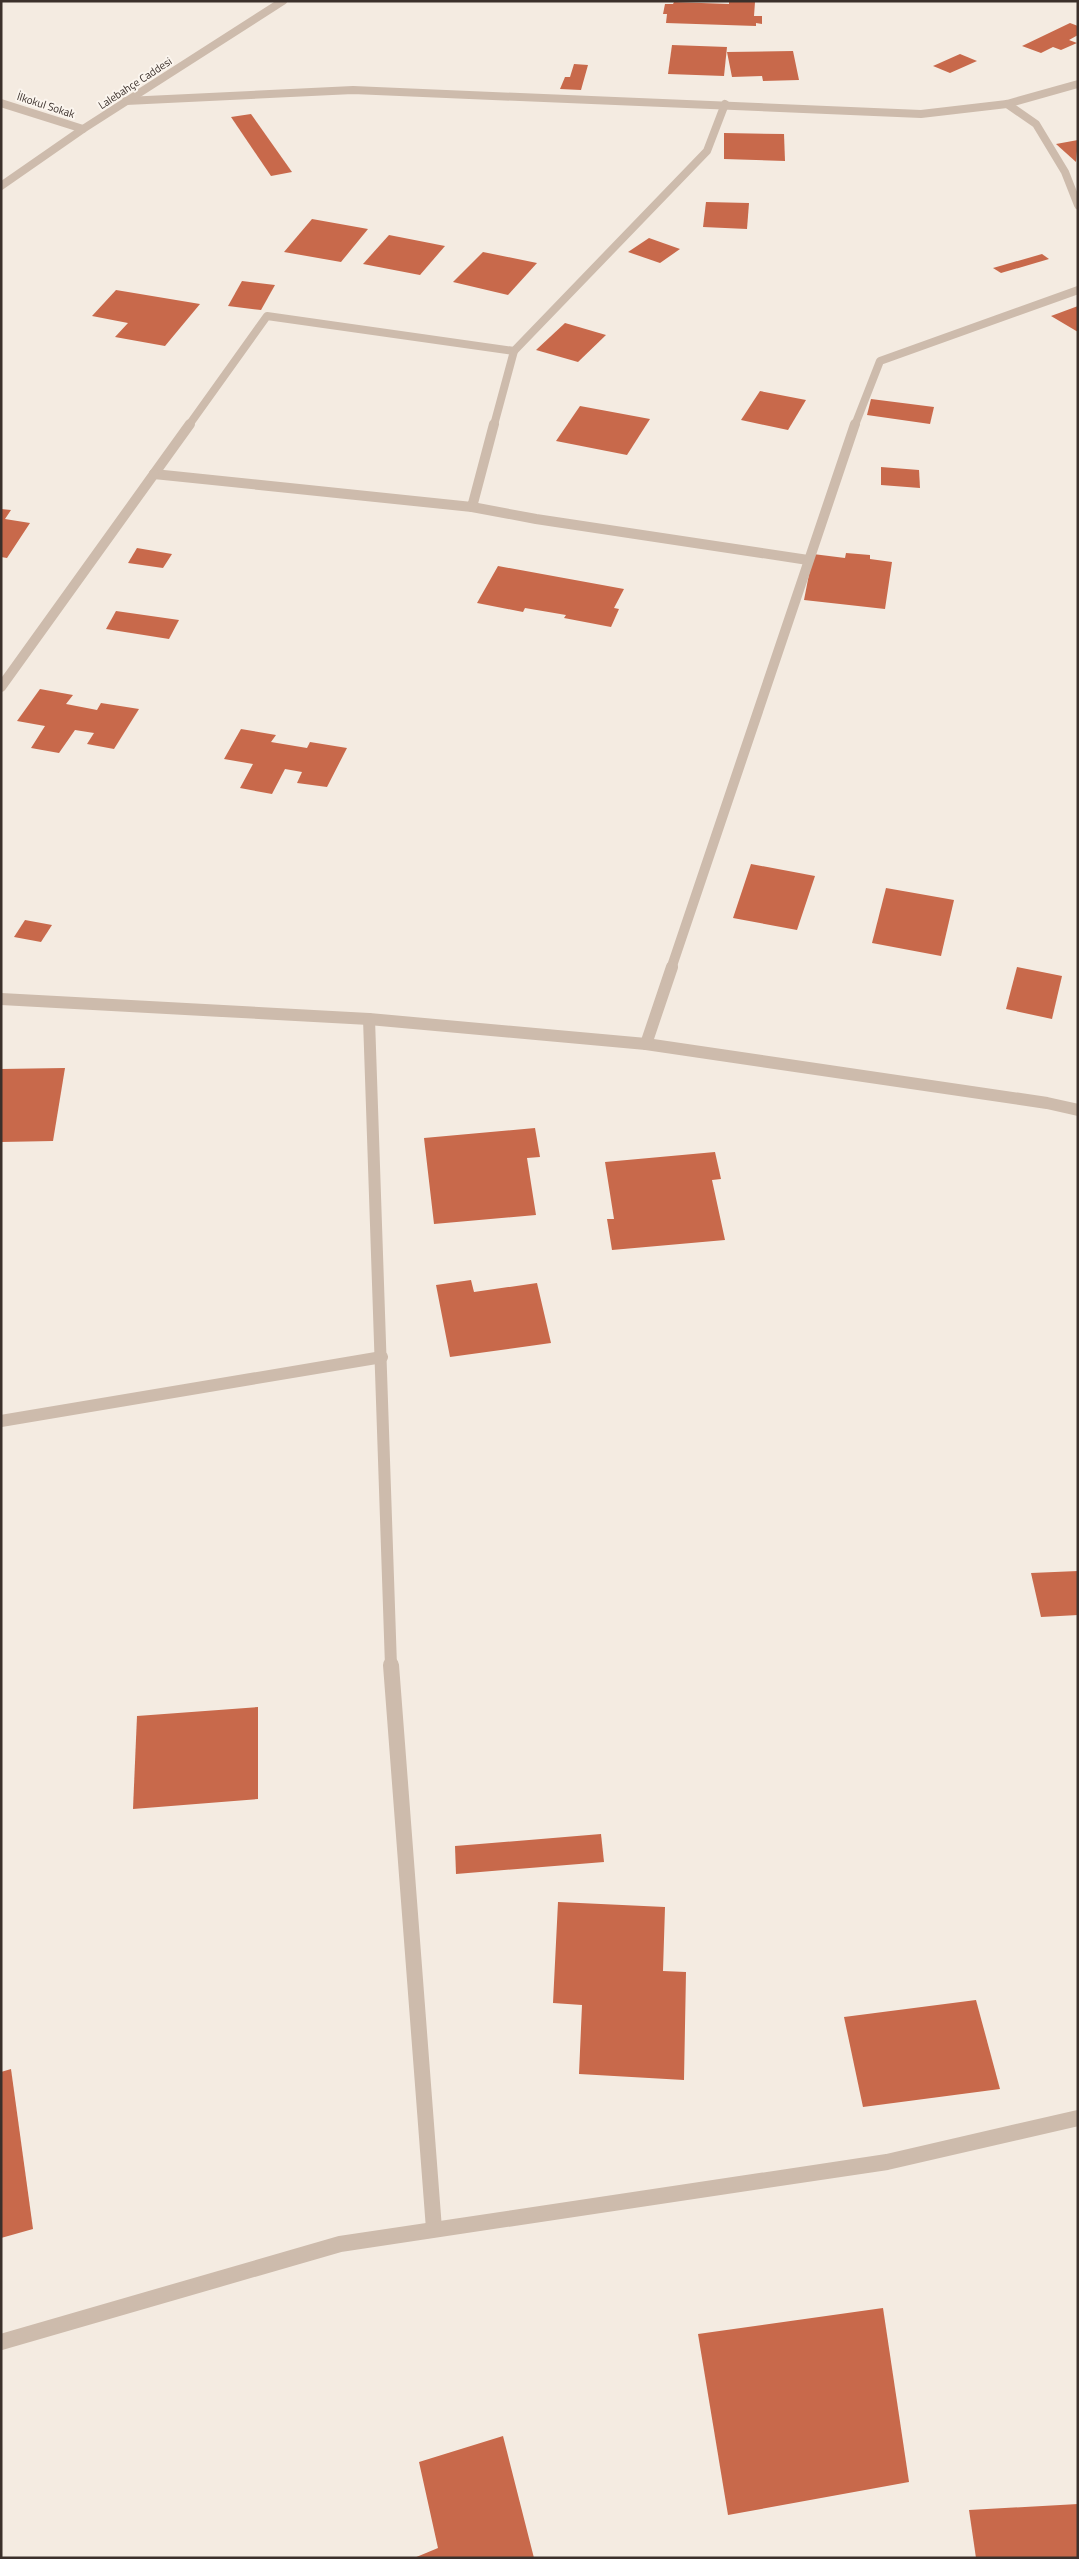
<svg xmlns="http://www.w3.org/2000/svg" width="1079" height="2559" viewBox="0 0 1079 2559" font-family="'Titillium Web',sans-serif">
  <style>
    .building { fill: #c8694b }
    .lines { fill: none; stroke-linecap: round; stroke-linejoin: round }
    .minor-far3 { stroke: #cdbbac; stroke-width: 8 }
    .minor-far2 { stroke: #cdbbac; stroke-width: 10 }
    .minor-far1 { stroke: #cdbbac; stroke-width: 12 }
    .minor { stroke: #cdbbac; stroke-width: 16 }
    .tertiary { stroke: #cdbbac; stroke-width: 8 }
    .labels { text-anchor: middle; stroke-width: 4; stroke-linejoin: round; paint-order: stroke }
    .far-street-label { font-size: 11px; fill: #3b302b; stroke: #fbf5ee }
  </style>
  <rect width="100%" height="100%" fill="#f4ebe1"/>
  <g class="building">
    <path d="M729,1L755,2L754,16H762V24L756,23V26L666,23L667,14H663L665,4H673L674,2L729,4Z"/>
    <path d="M1070,23L1078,26V35L1069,40L1077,43L1061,50L1053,47L1041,53L1022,46Z"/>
    <path d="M672,45L727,47L724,76L668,74Z"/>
    <path d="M793,51L799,80L763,81L762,76L732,77L727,52Z"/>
    <path d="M960,54L977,61L950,73L933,66Z"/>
    <path d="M574,64L588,65L581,90L560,89L565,77H570Z"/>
    <path d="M251,114L292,172L271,176L231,117Z"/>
    <path d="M724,133L784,134L785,161L724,159Z"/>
    <path d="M1078,140L1076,162L1056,144Z"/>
    <path d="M706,202L749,203L747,229L703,227Z"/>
    <path d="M312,219L368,229L341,262L284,252Z"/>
    <path d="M389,235L445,246L420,275L363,264Z"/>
    <path d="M649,238L680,249L660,263L628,252Z"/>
    <path d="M483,252L537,263L508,295L453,282Z"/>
    <path d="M1042,254L1049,259L1001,273L993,268Z"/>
    <path d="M242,281L275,285L261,310L228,306Z"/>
    <path d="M116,290L200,304L165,346L115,337L128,323L92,316Z"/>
    <path d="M1078,306V332L1051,316Z"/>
    <path d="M565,323L606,335L578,362L536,350Z"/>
    <path d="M760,391L806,400L788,430L741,420Z"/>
    <path d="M871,399L934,407L930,424L867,415Z"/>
    <path d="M580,406L650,419L627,455L556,441Z"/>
    <path d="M881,467L919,470L920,488L881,485Z"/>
    <path d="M1,509L11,510L5,519L30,523L7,558L1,557Z"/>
    <path d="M137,548L172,554L163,568L128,563Z"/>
    <path d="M846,553L870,555V559L892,562L885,609L804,600L813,554L845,558Z"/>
    <path d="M498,566L624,589L614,608L619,609L611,627L564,618L566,615L525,608L523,612L477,603Z"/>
    <path d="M116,611L179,620L169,639L106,629Z"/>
    <path d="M40,689L73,695L66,704L97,710L101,703L139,709L114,749L87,744L94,733L75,730L59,753L31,748L45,726L17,721Z"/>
    <path d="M241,729L276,735L271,742L307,748L310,742L347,748L327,787L297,783L302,772L285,769L272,794L240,788L253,764L224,759Z"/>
    <path d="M751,864L815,876L797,930L733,918Z"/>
    <path d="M886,888L954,900L941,956L872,943Z"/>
    <path d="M25,920L52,925L41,942L14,937Z"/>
    <path d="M1017,967L1062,976L1052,1019L1006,1009Z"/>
    <path d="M65,1068L53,1141L1,1142V1069Z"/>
    <path d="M535,1128L540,1157L527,1158L536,1215L434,1224L424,1138Z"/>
    <path d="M715,1152L721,1179L712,1180L725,1240L612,1250L607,1219H614L605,1162Z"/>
    <path d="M471,1280L474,1292L537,1283L551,1343L450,1357L436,1285Z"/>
    <path d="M1078,1571V1615L1041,1617L1031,1573Z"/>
    <path d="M258,1707V1799L133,1809L137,1716Z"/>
    <path d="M601,1834L604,1862L456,1874L455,1846Z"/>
    <path d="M558,1902L665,1907L663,1971L686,1972L684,2080L579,2074L582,2005L553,2003Z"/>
    <path d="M976,2000L1000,2089L863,2107L844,2017Z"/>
    <path d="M11,2069L33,2229L1,2238V2072Z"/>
    <path d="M883,2308L909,2482L728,2515L698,2334Z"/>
    <path d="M503,2436L534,2558H414L438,2548L419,2462Z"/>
    <path d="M1078,2504V2558H976L969,2510Z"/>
  </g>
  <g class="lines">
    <g class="minor-far3">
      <path d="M126,101L353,90L921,114L1007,104L1078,84"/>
      <path d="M1,103L83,129"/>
      <path d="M1007,104L1036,124L1065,172L1078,205"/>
      <path d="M514,351L707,151L725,104"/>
      <path d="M189,425L267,316L514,351L494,425"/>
      <path d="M855,425L880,361L1078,290"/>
    </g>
    <g class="minor-far2">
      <path d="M154,474L472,507L494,424"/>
      <path d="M154,474L190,424"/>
      <path d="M472,507L536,519L808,560"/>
      <path d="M1,687L154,474"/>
      <path d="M671,969L855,424"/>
    </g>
    <g class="minor-far1">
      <path d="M1,999L369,1019L646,1044L1047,1103L1078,1110"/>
      <path d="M369,1019L391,1666"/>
      <path d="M646,1044L672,967"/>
      <path d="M1,1421L382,1357"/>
    </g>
    <g class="minor">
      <path d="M391,1665L434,2229"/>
      <path d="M1,2342L340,2244L887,2162L1078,2118"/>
    </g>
    <path class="tertiary" d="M1,186L83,129L283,1"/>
  </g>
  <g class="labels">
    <g class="far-street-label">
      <text transform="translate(135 83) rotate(-33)" y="4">Lalebahçe Caddesi</text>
      <text transform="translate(46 105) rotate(18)" y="4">İlkokul Sokak</text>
    </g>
  </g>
  <rect width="1079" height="2559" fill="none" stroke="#3b302b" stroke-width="5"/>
</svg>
